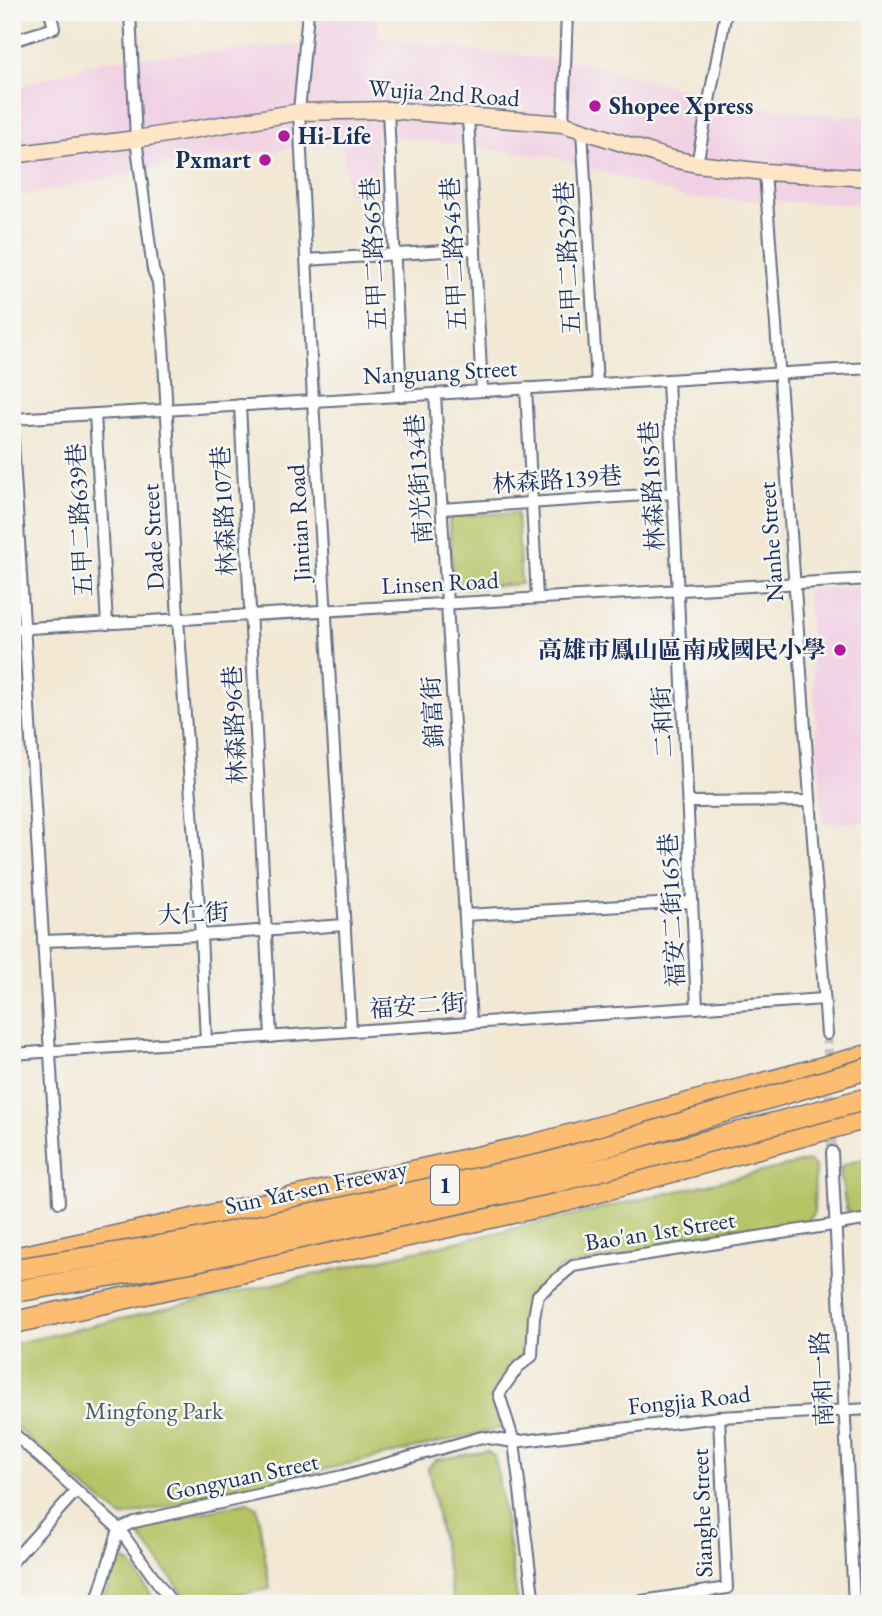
<svg xmlns="http://www.w3.org/2000/svg" width="882" height="1616" viewBox="0 0 882 1616" font-family="'EB Garamond','Noto Serif TC',serif">
  <style>
    .built { fill: #f1d0e3 }
    .green { fill: #b5c365; stroke: #687962; stroke-width: 2 }
    .lines { fill: none; stroke-linecap: round; stroke-linejoin: round }
    .street-tunnel { stroke: #c7c3bc; stroke-width: 10; stroke-dasharray: 10 5; stroke-linecap: butt }
    .street-casing { stroke: #667087; stroke-width: 14 }
    .secondary-casing { stroke: #667087; stroke-width: 19 }
    .highway-casing { stroke: #667087; stroke-width: 24 }
    .street { stroke: #fff; stroke-width: 10 }
    .secondary { stroke: #fee5c5; stroke-width: 16 }
    .highway { stroke: #fcbd6f; stroke-width: 21 }
    .highway-bridge-casing { stroke: #667087; stroke-width: 24; stroke-linecap: butt }
    .highway-bridge { stroke: #fcbd6f; stroke-width: 21 }
    .poi-dot { fill: #b5179e; stroke: #f6f6f2; stroke-width: 2.5 }
    .labels { text-anchor: middle; stroke-width: 5; stroke-linejoin: round; paint-order: stroke }
    .shield { fill: #f6f6f2; stroke: #5d6b8a; stroke-width: 2 }
    .shield-label { font-size: 23px; font-weight: bold; fill: #1b2f5e }
    .street-label { font-size: 24px; fill: #1b2f5e; stroke: #f6f6f2 }
    .poi-label { font-size: 24px; font-weight: bold; fill: #1b2f5e; stroke: #f6f6f2; text-anchor: start }
    .park-label { font-size: 24px; fill: #495b60; stroke: #f6f6f2 }
  </style>
  <rect width="100%" height="100%" fill="#f6f6f2"/>
  <filter id="ink" filterUnits="userSpaceOnUse"><feTurbulence type="fractalNoise" baseFrequency=".0143" numOctaves="2"/><feDisplacementMap in="SourceGraphic" scale="14" xChannelSelector="R" yChannelSelector="G"/><feConvolveMatrix kernelMatrix="1 2 1 2 8 2 1 2 1" color-interpolation-filters="sRGB"/></filter>
  <filter id="wash" filterUnits="userSpaceOnUse"><feTurbulence type="fractalNoise" baseFrequency=".00686" numOctaves="4" result="noise"/><feDisplacementMap in="SourceGraphic" scale="28" xChannelSelector="R" yChannelSelector="G"/><feGaussianBlur stdDeviation="1.57" result="paint"/><feColorMatrix in="noise" values="0 0 0 0 0 0 0 0 0 0 0 0 0 0 0 0 0 1.4 0 .05"/><feComposite in="paint" operator="in"/></filter>
  <g filter="url(#wash)">
    <rect width="100%" height="100%" fill="#f2e8d4"/>
    <g class="built">
      <path d="M319,18H378V37L491,53L583,62L731,103L838,116H870V205L686,198L557,158L377,134L376,193L348,195L342,143L206,158L12,198V89L105,60L316,44Z"/>
      <path d="M870,586V822L823,824L807,590Z"/>
    </g>
    <g class="green">
      <path d="M517,513L521,584L460,588L453,581L449,522L452,515Z"/>
      <path d="M870,1157V1210L852,1214L846,1209L840,1172L843,1165Z"/>
      <path d="M808,1161L815,1166L814,1212L808,1222L560,1268L535,1296L527,1349L491,1393L501,1428L122,1517L63,1471L12,1423V1344Z"/>
      <path d="M487,1451L495,1457L518,1604H454L428,1468L435,1460Z"/>
      <path d="M247,1502L257,1507L270,1589L190,1602L141,1538L142,1525Z"/>
      <path d="M117,1556L131,1564L157,1604H102Z"/>
    </g>
  </g>
  <g filter="url(#ink)">
    <g class="lines">
      <path class="street-tunnel" d="M827,1034L832,1152"/>
      <defs>
        <g id="street">
          <path d="M130,12L136,139L153,270L158,282L163,342L178,619L201,935L206,1041"/>
          <path d="M308,12L299,112L300,131L313,401L351,1031"/>
          <path d="M12,41L54,28L50,12"/>
          <path d="M388,110L401,396"/>
          <path d="M468,116L482,391"/>
          <path d="M563,124L567,12"/>
          <path d="M582,130L597,384"/>
          <path d="M697,164L726,12"/>
          <path d="M765,172L827,1034"/>
          <path d="M307,260L475,249"/>
          <path d="M668,380L697,1008"/>
          <path d="M526,388L537,598"/>
          <path d="M435,394L471,1023"/>
          <path d="M240,405L271,1037"/>
          <path d="M95,414L107,624"/>
          <path d="M12,419L870,368"/>
          <path d="M12,426L59,1202"/>
          <path d="M442,509L674,493"/>
          <path d="M12,629L870,579"/>
          <path d="M688,802L810,801"/>
          <path d="M465,915L692,902"/>
          <path d="M43,941L201,935L345,925"/>
          <path d="M12,1054L824,999"/>
          <path d="M832,1152L854,1604"/>
          <path d="M12,1432L119,1529L134,1522L343,1476L482,1437L514,1442L719,1417L870,1409"/>
          <path d="M119,1529L173,1604"/>
          <path d="M12,1562L76,1491"/>
          <path d="M96,1604L119,1529"/>
          <path d="M534,1604L514,1442L499,1394L518,1367L532,1356L534,1317L538,1295L573,1266L870,1219"/>
          <path d="M623,1604L727,1588L719,1417"/>
        </g>
        <path id="secondary" d="M12,155L136,139L299,112L388,110L563,124L668,158L697,164L765,172L870,178"/>
        <g id="highway">
          <path d="M12,1259L530,1146L870,1055"/>
          <path d="M12,1323L564,1201L870,1117"/>
        </g>
      </defs>
      <use href="#street" class="street-casing"/>
      <use href="#secondary" class="secondary-casing"/>
      <use href="#highway" class="highway-casing"/>
      <use href="#street" class="street"/>
      <use href="#secondary" class="secondary"/>
      <use href="#highway" class="highway"/>
      <defs>
        <g id="highway-bridge">
          <path d="M12,1270L186,1242L545,1164L870,1068"/>
          <path d="M12,1292L188,1262L554,1182L870,1098"/>
        </g>
      </defs>
      <use href="#highway-bridge" class="highway-bridge-casing"/>
      <use href="#highway-bridge" class="highway-bridge"/>
    </g>
  </g>
  <g class="poi-dot">
    <circle cx="595" cy="106" r="7"/>
    <circle cx="284" cy="136" r="7"/>
    <circle cx="265" cy="160" r="7"/>
    <circle cx="840" cy="650" r="7"/>
  </g>
  <g class="labels">
    <rect class="shield" x="431" y="1165.5" width="28" height="39" rx="5"/>
    <g class="shield-label">
      <text x="445" y="1193">1</text>
    </g>
    <g class="street-label">
      <text transform="translate(444 93) rotate(4)" y="8">Wujia 2nd Road</text>
      <text transform="translate(374 254) rotate(-93)" y="8">五甲二路565巷</text>
      <text transform="translate(454 254) rotate(-93)" y="8">五甲二路545巷</text>
      <text transform="translate(568 258) rotate(-93)" y="8">五甲二路529巷</text>
      <text transform="translate(440 372) rotate(-3)" y="8">Nanguang Street</text>
      <text transform="translate(419 479) rotate(-94)" y="8">南光街134巷</text>
      <text transform="translate(557 480) rotate(-4)" y="8">林森路139巷</text>
      <text transform="translate(652 486) rotate(-93)" y="8">林森路185巷</text>
      <text transform="translate(224 511) rotate(-93)" y="8">林森路107巷</text>
      <text transform="translate(80 520) rotate(-93)" y="8">五甲二路639巷</text>
      <text transform="translate(299 523) rotate(-93)" y="8">Jintian Road</text>
      <text transform="translate(153 537) rotate(-93)" y="8">Dade Street</text>
      <text transform="translate(771 542) rotate(-94)" y="8">Nanhe Street</text>
      <text transform="translate(440 583) rotate(-3)" y="8">Linsen Road</text>
      <text transform="translate(433 712) rotate(-93)" y="8">錦富街</text>
      <text transform="translate(663 722) rotate(-93)" y="8">二和街</text>
      <text transform="translate(235 725) rotate(-93)" y="8">林森路96巷</text>
      <text transform="translate(672 910) rotate(-93)" y="8">福安二街165巷</text>
      <text transform="translate(193 914) rotate(-3)" y="8">大仁街</text>
      <text transform="translate(417 1006) rotate(-4)" y="8">福安二街</text>
      <text transform="translate(316 1187) rotate(-12)" y="8">Sun Yat-sen Freeway</text>
      <text transform="translate(660 1231) rotate(-9)" y="8">Bao'an 1st Street</text>
      <text transform="translate(822 1379) rotate(-93)" y="8">南和一路</text>
      <text transform="translate(689 1400) rotate(-6)" y="8">Fongjia Road</text>
      <text transform="translate(242 1477) rotate(-12)" y="8">Gongyuan Street</text>
      <text transform="translate(702 1513) rotate(-92)" y="8">Sianghe Street</text>
    </g>
    <g class="poi-label">
      <text x="609" y="114">Shopee Xpress</text>
      <text x="298" y="144">Hi-Life</text>
      <text x="251" y="168" text-anchor="end">Pxmart</text>
      <text x="826" y="658" text-anchor="end">高雄市鳳山區南成國民小學</text>
    </g>
    <g class="park-label">
      <text x="154" y="1419">Mingfong Park</text>
    </g>
  </g>
  <rect width="882" height="1616" fill="none" stroke="#f6f6f2" stroke-width="42"/>
</svg>
